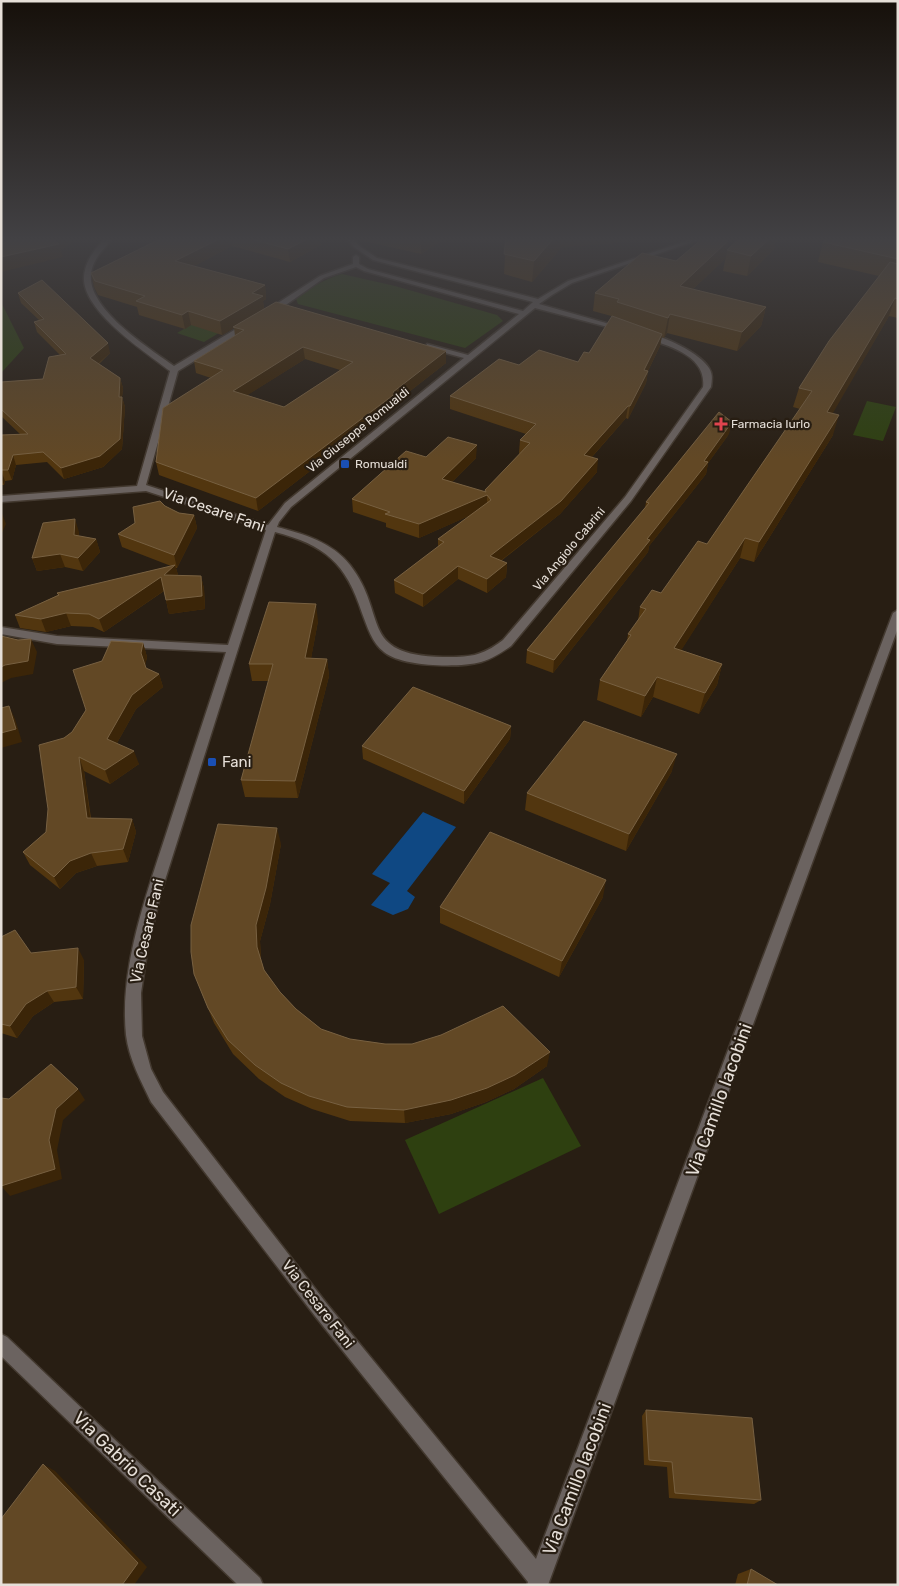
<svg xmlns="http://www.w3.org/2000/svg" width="899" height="1586" viewBox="0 0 899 1586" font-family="Rubik,sans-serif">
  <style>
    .green { fill: #2e4010 }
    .water { fill: #0f4883 }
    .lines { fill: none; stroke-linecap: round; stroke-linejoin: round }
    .minor-casing { stroke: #43392f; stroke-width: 3 }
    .minor { fill: #6b6360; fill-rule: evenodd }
    .wall { fill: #52360f; fill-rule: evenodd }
    .shaded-wall { fill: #3b2508 }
    .building { fill: #624825; stroke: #776041; fill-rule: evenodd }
    .health-dot { fill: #e0444e; stroke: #281e13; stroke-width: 2 }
    .transit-dot { fill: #1a4fb4; stroke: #281e13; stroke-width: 2 }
    .labels { text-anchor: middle; stroke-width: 4.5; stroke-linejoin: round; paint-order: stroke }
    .far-poi-label { font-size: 12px; fill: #e6dfd8; stroke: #281e13; text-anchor: start }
    .far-street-label { font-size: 12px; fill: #e6dfd8; stroke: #281e13 }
    .street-label { font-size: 15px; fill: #e6dfd8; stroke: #281e13 }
    .poi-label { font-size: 15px; fill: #e6dfd8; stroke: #281e13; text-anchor: start }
    .near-street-label { font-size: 18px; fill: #e6dfd8; stroke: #281e13 }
  </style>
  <rect width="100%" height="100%" fill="#281e13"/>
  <g class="green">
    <path d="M342,274L395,286L497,315L503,321L465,348L298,304L296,299C310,288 324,279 342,274Z"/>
    <path d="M1,295L2,304L24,348L1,373Z"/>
    <path d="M215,311L242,319L204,342L177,333Z"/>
    <path d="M867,401L896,407L883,441L853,435Z"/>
    <path d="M543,1078L581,1146L439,1214L405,1140Z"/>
  </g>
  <path class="water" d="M423,812L456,827L407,891L415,897L408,909L393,915L371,905L390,883L372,874Z"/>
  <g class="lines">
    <defs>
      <g id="minor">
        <path d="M106,238H113C104,249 93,258 91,274C87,309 149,348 174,366L246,323L253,325L178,371L146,485L268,525L285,503L464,358L427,348V344L468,355L519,314L364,271L356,267L324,278L273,314H267V310L320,276L353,264V257L356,255L359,257V264L368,269L523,311L533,302L373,260L354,247L346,238H352L358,245L377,258L538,299L568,281L695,238H704L572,283L552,295L539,304L627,329L623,331L535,308L291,507L279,522L277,527C304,534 332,542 350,565C389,615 357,655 443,657C469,657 481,657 503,640L625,497L703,387C707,356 668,345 644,338V334C661,333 701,354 709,368C713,374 712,380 711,387L631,501L511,646C502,652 492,659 481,662C459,668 402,667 384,652C372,643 367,626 362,613C346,563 325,545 275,532L160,896L147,952L141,993L142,1036L151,1069L163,1092L327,1304L536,1559L893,613L898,610V628L548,1585H527L528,1582L315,1316L151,1102C141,1081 129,1059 126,1035C119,966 148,890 169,825C188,767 207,710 226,652L57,644L1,634V627L57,636L228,645L266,530L146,491L1,502V496L137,486L170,371C145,352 87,314 84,281C83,264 94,249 106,238Z"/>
        <path d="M1,1334L7,1337L260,1578L263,1585H238L1,1356Z"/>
      </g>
    </defs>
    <use href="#minor" class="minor-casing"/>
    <use href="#minor" class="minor"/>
  </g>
  <g class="wall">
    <path d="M162,238H321V245L290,262L232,246L194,266L265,285L266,299L263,301L264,309L446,363L396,402V405L258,511L159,475L156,462L211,378L196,373L194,361L235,336L234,328L222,335L191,325L185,329L139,315L137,307L98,295L94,287L91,273ZM305,359L340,370L284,407L247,395Z"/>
    <path d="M354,238H446L421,254L355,239Z"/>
    <path d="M506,238H638L614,243L562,247L532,282L504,274Z"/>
    <path d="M740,238H776L774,249L747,276L723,271L727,250Z"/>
    <path d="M898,238V318L889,316L832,413L833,435L754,562L740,558L681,650L722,664L717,685L699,714L653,697L641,717L597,700L600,680L627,641L628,634L638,621L640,607L661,593L707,544L800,409L793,407L799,388L879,276L818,262L823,242Z"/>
    <path d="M728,241L725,259L693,289L766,307L761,326L737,351L667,333L664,338L662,337L660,346L648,371L646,383L628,419L626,418L592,457L597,472L560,514L501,561L507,563L506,577L487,593L458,579L423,607L395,593L394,580L438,547V539L471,515L419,538L386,527V523L353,512L352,499L426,457L476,458L452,482L485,492V490L520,454L519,453L520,440L526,434L450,409V396L519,365L578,362L589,353L615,317L593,311L595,293Z"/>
    <path d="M18,293L110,353L99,364L120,378L123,388L122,397L125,407L122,449L103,467L64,479L47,462L16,465L12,480L5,481L4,485H1V435L20,434L1,416V382L43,379L60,355L37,332L34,322L39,320L21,303Z"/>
    <path d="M729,434L708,463L706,474L649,546L648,552L553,673L526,663L527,650L645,508L646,502Z"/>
    <path d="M165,506L179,513L194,515L197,528L177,568H176L178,575L201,576L204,589L205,609L169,614L164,591L104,632L93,627L71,626L46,632L20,628L15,615L58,595L57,593L171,566L122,547L118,534Z"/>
    <path d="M79,532V536L96,539L100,552L83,571L65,567L37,571L32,558Z"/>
    <path d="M318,621L311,658L327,659L329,676L298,798L245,797L241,780L269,681H252L249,664Z"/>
    <path d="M143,643L147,657L145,665L146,668L159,674L163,687L136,709L117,743L139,764L110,784L84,771L91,818L132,819L136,832L128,862L97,866L76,873L60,889L30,865L23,852L46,832L64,738L72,732L86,710L102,661Z"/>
    <path d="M511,726L510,739L464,804L363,759L362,746Z"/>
    <path d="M672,771L626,851L525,810L527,793Z"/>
    <path d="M281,844L270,904L260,941L261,959L264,970L280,992L296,1009L321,1029L350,1039L547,1066L514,1089L486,1102L451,1114L405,1123L350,1121L312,1109L285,1097L259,1079L233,1054L214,1023L194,974Z"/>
    <path d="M603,897L559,977L440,923V907Z"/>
    <path d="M1,937L31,953L84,960L83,999L54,1002L33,1016L17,1038L1,1033Z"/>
    <path d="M646,1410L761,1500L754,1504L669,1498L667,1467L644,1465L642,1416Z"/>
    <path d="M751,1569L778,1585H735L738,1574Z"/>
  </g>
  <g class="shaded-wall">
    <path d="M54,238H80L61,250L63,257L1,272V257Z"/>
    <path d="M221,238H231L232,246L177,275L175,261Z"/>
    <path d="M309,238H321V245L290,262L288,249Z"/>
    <path d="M421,238H446L421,254Z"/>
    <path d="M554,238H638L614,243L562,247L532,282L534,261Z"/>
    <path d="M770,238H776L774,249L747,276L751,256Z"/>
    <path d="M728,241L725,259L677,304L680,286Z"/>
    <path d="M265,285L266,299L263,301L264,310L233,327L234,328L222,335L220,321L252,293Z"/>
    <path d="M895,298L889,316L822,432L827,412Z"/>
    <path d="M766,307L761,326L737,351L742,332Z"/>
    <path d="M188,311L191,325L185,329L182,315Z"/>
    <path d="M670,314L667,333L664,338L668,318Z"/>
    <path d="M662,334L660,346L642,383L644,370Z"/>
    <path d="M108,343L110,353L93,368L90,358Z"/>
    <path d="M303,347L305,359L235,403L233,391Z"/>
    <path d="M446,351V363L396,402V405L258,511L256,498Z"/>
    <path d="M648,371L646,383L628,419L630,406Z"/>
    <path d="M120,378L123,388L121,407L119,397Z"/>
    <path d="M122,397L125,407L122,449L103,467L64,479L61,468Z"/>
    <path d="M628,406L626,418L582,468L584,455Z"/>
    <path d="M839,415L833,435L754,562L759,542Z"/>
    <path d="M732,422L729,434L708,463L706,474L649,546L648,552L553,673L554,660Z"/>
    <path d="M477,445L476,458L442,492V479Z"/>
    <path d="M13,455L16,465L12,480L8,470Z"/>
    <path d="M598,459L597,472L560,514L490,569V556Z"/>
    <path d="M1,470L5,481L4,485L1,477Z"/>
    <path d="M487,495V508L419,538V524Z"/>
    <path d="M1,511L6,524L1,535Z"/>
    <path d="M194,515L197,528L177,568L174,555Z"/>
    <path d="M75,519L79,532L78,548L74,535Z"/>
    <path d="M745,538L740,558L670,668L674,648Z"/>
    <path d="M96,539L100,552L83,571L78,558Z"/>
    <path d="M60,554L65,567L37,571L32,558Z"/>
    <path d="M507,563L506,577L487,593V579Z"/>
    <path d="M175,565L179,578L164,575Z"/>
    <path d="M458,566V579L423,607V594Z"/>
    <path d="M201,576L204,589L205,609L169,614L166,600Z"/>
    <path d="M161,577L165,590L104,632L99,619Z"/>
    <path d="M316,604L318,621L308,675L305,658Z"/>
    <path d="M66,613L71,626L46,632L41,619Z"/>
    <path d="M31,639L37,652L33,674L11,678L1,683V667Z"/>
    <path d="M143,643L147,657L145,666L141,653Z"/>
    <path d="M327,659L329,676L298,798L295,781Z"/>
    <path d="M722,664L717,685L699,714L705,693Z"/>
    <path d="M159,674L163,687L136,709L112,752L107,739L132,695Z"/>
    <path d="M657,677L653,697L641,717L645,696Z"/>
    <path d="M9,706L15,719L22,742L1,748V733Z"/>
    <path d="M511,726L510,739L464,804V791Z"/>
    <path d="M134,751L139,764L110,784L105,770Z"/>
    <path d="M677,754L672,771L626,851L629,834Z"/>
    <path d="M79,757L84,771L92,831L87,818Z"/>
    <path d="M132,819L136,832L128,862L123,849Z"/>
    <path d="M277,828L281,844L270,904L260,941L261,963L257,947L256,925Z"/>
    <path d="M91,853L97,866L76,873L60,889L54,877L70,861Z"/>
    <path d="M606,880L603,897L559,977L562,961Z"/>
    <path d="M78,948L84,960L83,999L76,987Z"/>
    <path d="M47,991L54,1002L33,1016L17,1038L10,1026L26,1004Z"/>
    <path d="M550,1052L547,1066L514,1089L486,1102L451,1114L405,1123L404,1110Z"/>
    <path d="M78,1089L85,1100L63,1120L57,1150L62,1179L10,1196L1,1186L56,1109Z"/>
    <path d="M43,1464L55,1471L147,1567L134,1585H122Z"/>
  </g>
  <g class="building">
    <path d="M14,238H54L53,239L59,244L1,257V245Z"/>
    <path d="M162,238H221L175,261L265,285L252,293L263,296L220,321L188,311L182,315L136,301L145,296L95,281L91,273Z"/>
    <path d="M247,238H309L288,249Z"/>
    <path d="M506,238H554L534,261L504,254Z"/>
    <path d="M703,238H715L728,241L680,286L766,307L742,332L670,314L668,318L617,302L619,299L595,293L642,253L676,261Z"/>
    <path d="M740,238H770L751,256L727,250Z"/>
    <path d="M827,238H898V259L823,242Z"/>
    <path d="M890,262L898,264V299L895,298L827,412L839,415L759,542L745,538L674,648L722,664L705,693L657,677L645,696L600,680L631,635L628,634L646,609L640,607L652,590L661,593L698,541L707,544L812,391L799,388L829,341Z"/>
    <path d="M42,280L108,343L90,358L120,378L119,397H122L120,439L100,456L61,468L43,452L13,455L8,470H1V435L28,434L1,409V382L43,379L49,357L66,354L34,322L44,319L18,293Z"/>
    <path d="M276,302L446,351L393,392L396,393L256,498L156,462L163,408L223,370L194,361L244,330L233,327ZM303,347L353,362L284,407L233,391Z"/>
    <path d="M612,316L662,334L644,370L648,371L630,406H628L584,455L598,459L561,501L490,556L507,563L487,579L458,566L423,594L394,580L444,542L438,539L491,500L487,495L419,524L385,514L390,512L352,499L406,451L426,457L448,437L477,445L442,479L486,492L485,490L530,443L520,440L536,424L450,396L499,359L519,365L539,350L578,362L584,352L589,353Z"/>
    <path d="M719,412L732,422L704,461L708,462L647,539L650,540L554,660L527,650L649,503L646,502Z"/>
    <path d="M160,501L165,506L179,513L194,515L174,555L118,534L135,523L133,507Z"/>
    <path d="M75,519L74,535L96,539L78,558L60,554L32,558L43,523Z"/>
    <path d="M175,565L164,575L201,576L202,596L166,600L161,577L99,619L89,614L66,613L41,619L15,615L59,595L57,593Z"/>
    <path d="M269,602L316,604L305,658L327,659L295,781L241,780L273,664H249Z"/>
    <path d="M1,636L18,640L31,639L28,661L5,665L1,667Z"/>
    <path d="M111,641L143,643L141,653L146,668L159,674L132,695L107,739L134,751L105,770L79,757L87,818L132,819L123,849L91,853L70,861L54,877L23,852L46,832L48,809L39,745L64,738L72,732L86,710L73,670L102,661Z"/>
    <path d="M413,687L511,726L464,791L362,746Z"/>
    <path d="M9,706L16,729L1,733V708Z"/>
    <path d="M584,721L677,754L629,834L527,793Z"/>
    <path d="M218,824L277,828L266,888L256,925L257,947L264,970L280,992L296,1009L321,1029L350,1039L385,1044H412L441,1035L503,1006L550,1052L515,1075L487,1088L451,1100L404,1110L347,1107L309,1096L281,1083L255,1065L228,1040L208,1008L194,974L191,952V925Z"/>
    <path d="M490,832L606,880L562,961L440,907Z"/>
    <path d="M15,930L31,953L78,948L76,987L47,991L26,1004L10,1026L1,1024V937Z"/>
    <path d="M51,1064L78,1089L56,1109L49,1140L55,1169L1,1186V1098L9,1099Z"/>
    <path d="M646,1410L752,1418L761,1500L675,1493L672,1462L649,1460Z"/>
    <path d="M43,1464L138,1563L122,1585H1V1519Z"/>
    <path d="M751,1569L778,1585H747Z"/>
  </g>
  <linearGradient id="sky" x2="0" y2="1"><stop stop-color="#16100a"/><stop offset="0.52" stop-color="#424144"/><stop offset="1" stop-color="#424144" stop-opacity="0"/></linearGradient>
  <rect width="899" height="460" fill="url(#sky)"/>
  <path class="health-dot" d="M718.5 416.5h5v5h5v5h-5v5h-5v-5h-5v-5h5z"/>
  <g class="transit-dot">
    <rect x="340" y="459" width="10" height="10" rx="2.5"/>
    <rect x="207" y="757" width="10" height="10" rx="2.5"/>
  </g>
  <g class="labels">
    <g class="far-poi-label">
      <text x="731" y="428">Farmacia Iurlo</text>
      <text x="355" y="468">Romualdi</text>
    </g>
    <g class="far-street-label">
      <text transform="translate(358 430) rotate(-39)" y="4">Via Giuseppe Romualdi</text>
      <text transform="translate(569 549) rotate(-50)" y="4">Via Angiolo Cabrini</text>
    </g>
    <g class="street-label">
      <text transform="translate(214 510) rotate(19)" y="5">Via Cesare Fani</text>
      <text transform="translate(147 931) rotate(-77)" y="5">Via Cesare Fani</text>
      <text transform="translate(318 1304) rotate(52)" y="5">Via Cesare Fani</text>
    </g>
    <g class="poi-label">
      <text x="222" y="767">Fani</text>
    </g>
    <g class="near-street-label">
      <text transform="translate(719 1100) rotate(-70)" y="6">Via Camillo Iacobini</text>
      <text transform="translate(127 1464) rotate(44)" y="6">Via Gabrio Casati</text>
      <text transform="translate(577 1479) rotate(-69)" y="6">Via Camillo Iacobini</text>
    </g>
  </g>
  <rect width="899" height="1586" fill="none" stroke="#e6dfd8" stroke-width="5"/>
</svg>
